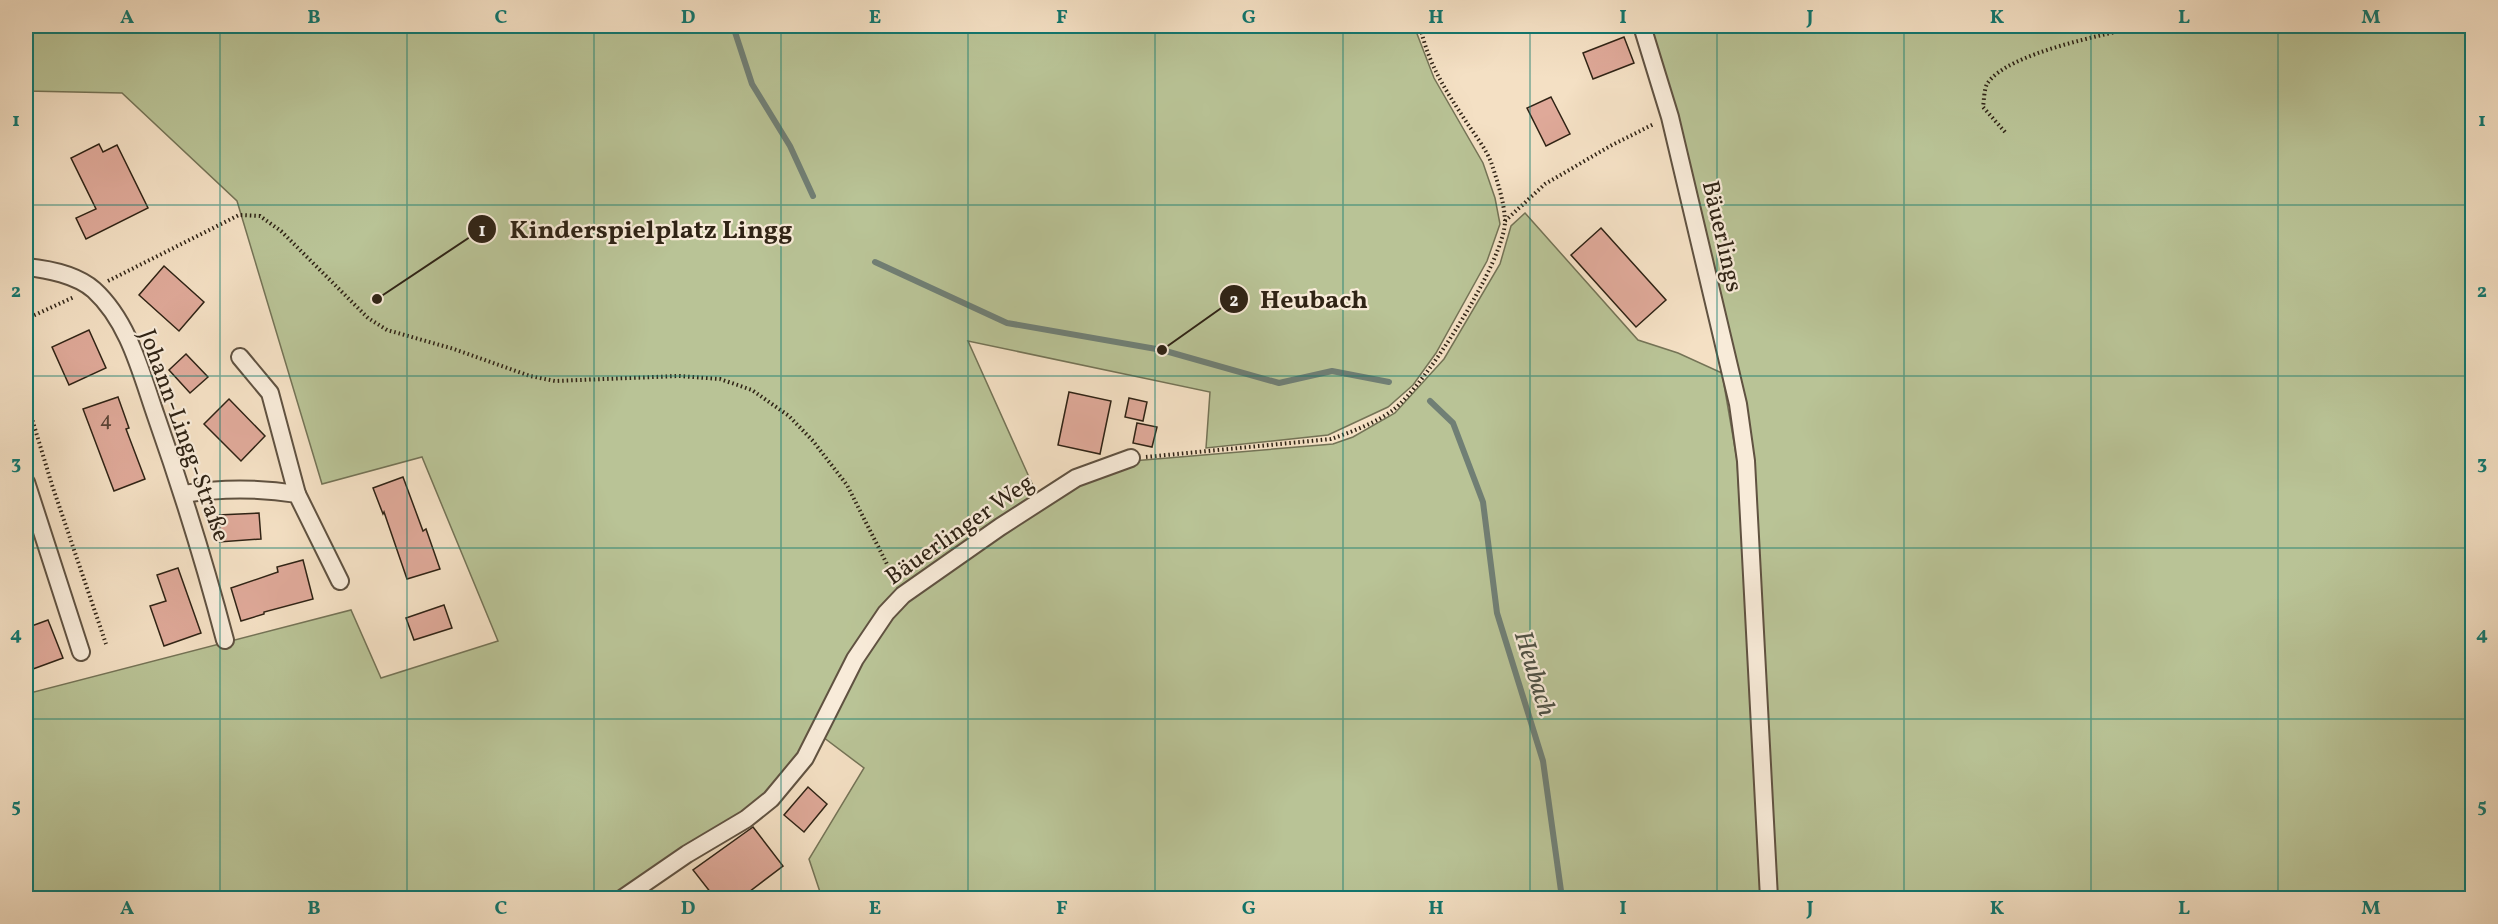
<svg xmlns="http://www.w3.org/2000/svg" width="2498" height="924" viewBox="0 0 2498 924" font-family="Vollkorn,serif">
  <style>
    .green { fill: #b9c396; stroke: #747356; stroke-width: 1.5 }
    .lines { fill: none; stroke-linecap: round; stroke-linejoin: round }
    .stream { stroke: #707f75; stroke-width: 6 }
    .building { fill: #dfa999; stroke: #2f2315; stroke-width: 1.5 }
    .minor-casing { stroke: #605241; stroke-width: 20 }
    .path { stroke: #2f2315; stroke-width: 4; stroke-dasharray: 1.5 3; stroke-linecap: butt }
    .minor { stroke: #f8ebd9; stroke-width: 16 }
    .grid { fill: none; stroke: #0f766e; stroke-width: 1.5; stroke-opacity: 0.55 }
    .labels { text-anchor: middle; stroke-width: 4.5; stroke-linejoin: round; paint-order: stroke }
    .number-label { font-size: 21px; fill: #5b4436 }
    .street-label { font-size: 24px; fill: #2f2315; stroke: #f8ebd9 }
    .water-label { font-size: 26px; font-style: italic; fill: #505145; stroke: #f8ebd9 }
    .leader { fill: none; stroke: #2f2315; stroke-width: 2 }
    .callout-dot { fill: #2f2315; stroke: #f8ebd9; stroke-width: 2 }
    .mark-label { font-size: 18px; text-anchor: middle; font-weight: bold; fill: #fff }
    .callout-label { font-size: 26px; text-anchor: middle; font-weight: bold; fill: #2f2315; stroke: #f8ebd9; stroke-width: 4.5; stroke-linejoin: round; paint-order: stroke }
    .neatline { fill: none; stroke: #0f766e; stroke-width: 2 }
    .grid-label { font-size: 20px; text-anchor: middle; font-weight: bold; fill: #0f766e }
  </style>
  <rect width="100%" height="100%" fill="#f4e0c4"/>
  <filter id="stains"><feTurbulence type="fractalNoise" baseFrequency=".00333" numOctaves="4"/><feColorMatrix values="0 0 0 0 .2 0 0 0 0 .09 0 0 0 0 .02 0 0 0 .5 -.17"/></filter>
  <radialGradient id="worn" r=".72"><stop offset=".6" stop-color="#630" stop-opacity="0"/><stop offset="1" stop-color="#630" stop-opacity=".3"/></radialGradient>
  <g class="green">
    <path d="M26,26H1414L1434,78L1483,163L1495,198L1500,224L1487,261L1436,353L1413,385L1388,407L1328,435L1206,448L1210,392L968,341L1038,497L904,585L814,733L767,796L617,898H26V694L351,610L381,678L498,641L422,457L322,484L237,201L122,93L26,91Z"/>
    <path d="M1649,26H2472V898H1776L1753,460Z"/>
    <path d="M1525,213L1638,340L1678,353L1722,373L1737,460L1763,898H822L809,859L864,768L823,737L859,661L906,600L1078,481L1132,461L1333,444L1353,437L1395,413L1444,359L1500,264L1511,226Z"/>
  </g>
  <g class="lines">
    <g class="stream">
      <path d="M733,26L752,84L790,146L813,196"/>
      <path d="M875,262L1007,323L1162,350L1279,383L1332,371L1389,382"/>
      <path d="M1430,401L1453,423L1483,502L1497,613L1543,761L1562,898"/>
    </g>
  </g>
  <g class="building">
    <path d="M1624,37L1634,63L1593,79L1583,53Z"/>
    <path d="M1551,97L1570,134L1546,146L1527,108Z"/>
    <path d="M99,144L103,152L117,145L148,208L86,239L76,218L96,209L71,158Z"/>
    <path d="M1601,228L1666,300L1636,327L1571,255Z"/>
    <path d="M164,266L204,302L179,331L139,295Z"/>
    <path d="M89,330L106,368L69,385L52,347Z"/>
    <path d="M186,354L208,377L190,393L169,370Z"/>
    <path d="M1069,392L1111,401L1100,454L1058,445Z"/>
    <path d="M118,397L129,428L126,429L145,479L114,491L83,409Z"/>
    <path d="M1129,398L1147,402L1143,421L1125,417Z"/>
    <path d="M229,399L265,436L241,461L204,424Z"/>
    <path d="M1137,423L1157,427L1152,447L1133,443Z"/>
    <path d="M403,477L423,531L426,529L440,569L407,579L384,512L383,514L373,488Z"/>
    <path d="M259,513L261,539L219,542L218,515Z"/>
    <path d="M303,560L313,599L264,612V614L241,621L231,588L278,572L277,567Z"/>
    <path d="M178,568L201,633L164,646L150,606L166,601L157,575Z"/>
    <path d="M444,605L452,628L414,640L406,618Z"/>
    <path d="M48,620L63,658L33,669L26,650V628Z"/>
    <path d="M808,787L827,804L804,832L784,815Z"/>
    <path d="M753,827L783,866L741,898H715L693,870Z"/>
  </g>
  <g class="lines">
    <defs>
      <g id="minor">
        <path d="M1642,26L1670,117L1738,404L1746,461L1769,898"/>
        <path d="M26,267C47,269 77,275 94,290C129,322 141,373 156,416C182,490 205,564 225,640"/>
        <path d="M240,357L270,393L297,494"/>
        <path d="M26,482L81,652"/>
        <path d="M183,494C220,488 260,488 297,494L340,581"/>
        <path d="M623,898L687,854L746,819L771,799L805,758L855,659L886,613L903,595L1000,527L1076,478L1131,458"/>
      </g>
    </defs>
    <use href="#minor" class="minor-casing"/>
    <g class="path">
      <path d="M2005,132L1983,107C1984,101 1984,90 1987,84C2006,53 2107,34 2143,26"/>
      <path d="M1505,221L1545,184L1612,145L1654,124"/>
      <path d="M108,281L239,215L260,216L281,231L368,318L387,330L454,349L530,376L555,381L679,376L720,379L752,390L789,416L813,441L847,485L895,580"/>
      <path d="M26,319L74,297"/>
      <path d="M26,399L52,485L106,644"/>
      <path d="M1146,457L1331,439C1351,432 1376,423 1393,410C1425,386 1506,259 1505,220C1504,201 1497,180 1491,162C1486,149 1475,135 1467,123C1445,89 1429,66 1420,26"/>
    </g>
    <use href="#minor" class="minor"/>
  </g>
  <path class="grid" d="M220,26V898M407,26V898M594,26V898M781,26V898M968,26V898M1155,26V898M1343,26V898M1530,26V898M1717,26V898M1904,26V898M2091,26V898M2278,26V898M26,205H2472M26,376H2472M26,548H2472M26,719H2472"/>
  <g class="labels">
    <g class="number-label">
      <text x="106" y="426">4</text>
    </g>
    <g class="street-label">
      <text transform="translate(1723 236) rotate(77)" y="8">Bäuerlings</text>
      <text transform="translate(185 435) rotate(70)" y="8">Johann-Lingg-Straße</text>
      <text transform="translate(959 529) rotate(-35)" y="8">Bäuerlinger Weg</text>
    </g>
    <g class="water-label">
      <text transform="translate(1536 673) rotate(73)" y="9">Heubach</text>
    </g>
  </g>
  <path class="leader" d="M377 299L482 229M1162 350L1234 299"/>
  <g class="callout-dot">
    <circle cx="377" cy="299" r="6"/>
    <circle cx="1162" cy="350" r="6"/>
    <circle cx="482" cy="229" r="15"/>
    <circle cx="1234" cy="299" r="15"/>
  </g>
  <g class="mark-label">
    <text x="482" y="236">1</text>
    <text x="1234" y="306">2</text>
  </g>
  <g class="callout-label">
    <text x="651" y="238">Kinderspielplatz Lingg</text>
    <text x="1314" y="308">Heubach</text>
  </g>
  <rect width="2498" height="924" fill="none" stroke="#f4e0c4" stroke-width="66"/>
  <rect x="33" y="33" width="2432" height="858" class="neatline"/>
  <g class="grid-label">
    <text x="127" y="23">A</text>
    <text x="314" y="23">B</text>
    <text x="501" y="23">C</text>
    <text x="688" y="23">D</text>
    <text x="875" y="23">E</text>
    <text x="1062" y="23">F</text>
    <text x="1249" y="23">G</text>
    <text x="1436" y="23">H</text>
    <text x="1623" y="23">I</text>
    <text x="1810" y="23">J</text>
    <text x="1997" y="23">K</text>
    <text x="2184" y="23">L</text>
    <text x="2371" y="23">M</text>
    <text x="16" y="126">1</text>
    <text x="2482" y="126">1</text>
    <text x="16" y="297">2</text>
    <text x="2482" y="297">2</text>
    <text x="16" y="469">3</text>
    <text x="2482" y="469">3</text>
    <text x="16" y="640">4</text>
    <text x="2482" y="640">4</text>
    <text x="16" y="812">5</text>
    <text x="2482" y="812">5</text>
    <text x="127" y="914">A</text>
    <text x="314" y="914">B</text>
    <text x="501" y="914">C</text>
    <text x="688" y="914">D</text>
    <text x="875" y="914">E</text>
    <text x="1062" y="914">F</text>
    <text x="1249" y="914">G</text>
    <text x="1436" y="914">H</text>
    <text x="1623" y="914">I</text>
    <text x="1810" y="914">J</text>
    <text x="1997" y="914">K</text>
    <text x="2184" y="914">L</text>
    <text x="2371" y="914">M</text>
  </g>
  <rect width="100%" height="100%" filter="url(#stains)"/>
  <rect width="100%" height="100%" fill="url(#worn)"/>
</svg>
